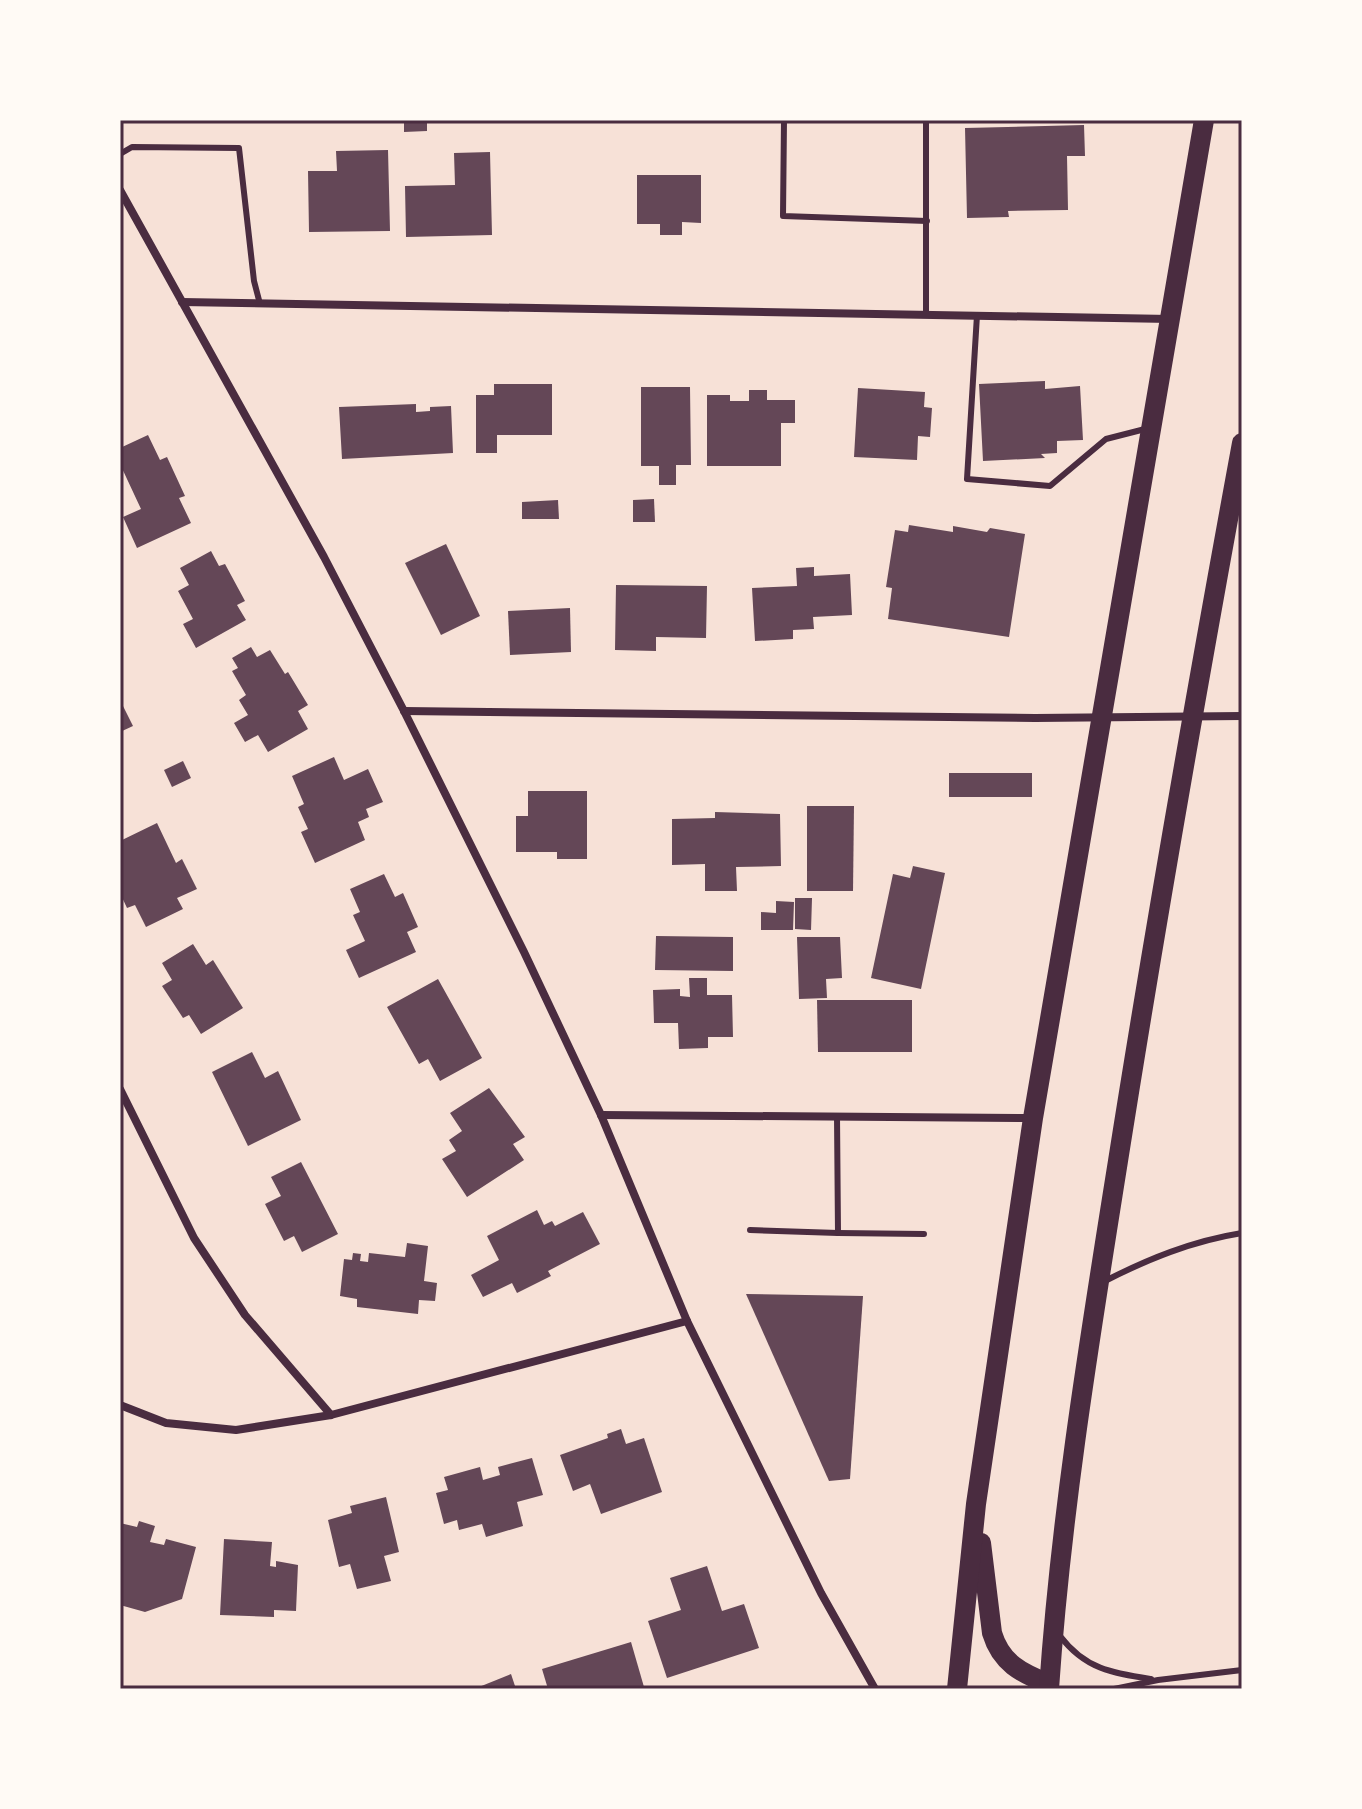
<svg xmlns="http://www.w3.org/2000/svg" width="1362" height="1809" viewBox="0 0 1362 1809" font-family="Mulish,sans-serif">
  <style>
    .building { fill: #644757 }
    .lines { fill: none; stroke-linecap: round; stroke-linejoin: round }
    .service { stroke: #4a2c40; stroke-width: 6 }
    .minor { stroke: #4a2c40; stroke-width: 8 }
    .primary { stroke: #4a2c40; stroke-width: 20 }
    .neatline { fill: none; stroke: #4a2c40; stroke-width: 3 }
  </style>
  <rect width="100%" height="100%" fill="#f7e1d7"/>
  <g class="building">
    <path d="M404,120H427V131L404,132Z"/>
    <path d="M1084,125L1085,156H1067L1068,210L1008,211L1009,217L967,218L965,128Z"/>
    <path d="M388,150L390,231L309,232L308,171H337L336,151Z"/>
    <path d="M490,152L492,235L406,237L405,186L455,185L454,153Z"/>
    <path d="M637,175H701V223L682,222V235H660V224H637Z"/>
    <path d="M1045,381V389L1080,386L1083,440L1057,441V453L1041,454L1045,458L983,461L979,384Z"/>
    <path d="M494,384H552V435H497V453H476V395H494Z"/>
    <path d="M641,387H690L691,465H676V485H659V466H641Z"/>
    <path d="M858,388L925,392L924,407L932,408L930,437L918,436L917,460L854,457Z"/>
    <path d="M749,390H767V400H795V423H781V466H707V395H730V401H749Z"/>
    <path d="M416,404V412L430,411V407L451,406L453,453L342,459L339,407Z"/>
    <path d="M148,435L160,460L167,457L185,496L179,498L191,523L137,548L123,517L141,509L120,464V448Z"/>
    <path d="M654,499L655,522H633V500Z"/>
    <path d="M558,500L559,519H522V502Z"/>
    <path d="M909,525L953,532V526L987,532L990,528L1025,534L1009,637L888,619L892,588L886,587L895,530L908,532Z"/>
    <path d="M446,544L480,616L441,635L405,563Z"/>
    <path d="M211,551L219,566L225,564L245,601L237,605L246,620L196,648L183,624L193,619L178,591L189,585L180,568Z"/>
    <path d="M814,567V576L850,574L852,615L813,617L814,629L793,630V639L755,641L752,588L797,586L796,568Z"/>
    <path d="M616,585L707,586L706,638L656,637V651L615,650Z"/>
    <path d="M570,608L571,652L510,655L508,611Z"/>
    <path d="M251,647L257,657L270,650L285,674L288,672L308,705L298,711L308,729L268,752L258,735L245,742L234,723L248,715L239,700L246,695L232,671L238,668L232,658Z"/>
    <path d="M120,700L133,726L120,732Z"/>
    <path d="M334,757L344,780L368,769L383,802L366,809L369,817L358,822L365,840L315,863L301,832L308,829L298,807L304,804L292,776Z"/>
    <path d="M183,761L191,778L172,787L164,770Z"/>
    <rect x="949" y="773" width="83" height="24"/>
    <path d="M528,791H587V859H557V852H516V816H528Z"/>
    <path d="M807,806H854L853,891H807Z"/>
    <path d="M715,812L780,814L781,866L736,867L737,891H705V864L672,865V819L715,818Z"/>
    <path d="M157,823L176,863L182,859L197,889L177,898L183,909L146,927L135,905L127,908L120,893V841Z"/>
    <path d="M913,866L945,873L921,989L871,978L893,874L910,878Z"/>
    <path d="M384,874L395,897L403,893L418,927L407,932L416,952L359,978L346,950L365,941L353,915L360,912L350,889Z"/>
    <path d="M795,898H812L811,930L795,929Z"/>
    <path d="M776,901L794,902L793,930H761V912L776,913Z"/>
    <path d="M656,936L733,937V971L655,970Z"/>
    <path d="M797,937H840L842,978L826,979L827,998L799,999Z"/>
    <path d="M193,944L206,965L213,960L243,1008L201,1034L189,1015L183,1018L162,986L172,980L162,963Z"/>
    <path d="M689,978H707V995H732L733,1037H708V1048L679,1049L678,1023H654L653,990L680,989V996L690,997Z"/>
    <path d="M438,979L482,1058L440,1081L428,1059L419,1064L387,1007Z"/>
    <path d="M817,1000H912V1052H818Z"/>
    <path d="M252,1052L265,1078L278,1071L301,1120L248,1146L212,1072Z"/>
    <path d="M489,1088L525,1137L513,1144L524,1160L467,1197L442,1159L456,1151L449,1140L462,1131L450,1113Z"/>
    <path d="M301,1162L338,1234L302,1252L294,1236L284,1241L265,1204L281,1196L271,1177Z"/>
    <path d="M537,1210L544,1225L552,1221L555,1226L583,1212L600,1244L548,1271L551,1276L517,1293L512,1283L483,1297L471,1275L499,1260L487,1236Z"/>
    <path d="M407,1243L428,1246L424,1281L437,1283L435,1301L419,1300L418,1314L357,1307V1299L340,1296L344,1259L352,1260L353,1253L361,1254L360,1261L368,1262L369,1253L405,1257Z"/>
    <path d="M746,1294L863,1296L850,1479L829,1481Z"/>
    <path d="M621,1429L626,1444L644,1438L662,1492L601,1514L590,1484L573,1491L560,1455L608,1438L607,1434Z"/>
    <path d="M532,1458L543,1495L517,1502L523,1526L486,1537L482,1524L459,1530L457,1520L444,1524L436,1493L448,1490L444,1477L480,1467L483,1480L500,1475L498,1467Z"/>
    <path d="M386,1497L399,1552L384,1556L391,1581L357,1589L350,1564L339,1567L328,1520L352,1513L350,1506Z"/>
    <path d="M139,1521L155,1526L150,1542L164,1545L166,1539L196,1547L182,1599L145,1612L120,1605V1523L137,1527Z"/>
    <path d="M224,1539L272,1542L270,1566L276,1567V1561L298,1565L296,1611L274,1610V1617L220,1615Z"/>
    <path d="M707,1566L722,1611L744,1604L759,1648L667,1678L648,1621L681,1610L670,1578Z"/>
    <path d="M631,1642L644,1687L548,1689L542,1669Z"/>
    <path d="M511,1674L516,1689H474Z"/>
  </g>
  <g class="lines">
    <g class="service">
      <path d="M784,120L783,216L927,221"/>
      <path d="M120,154L132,147L239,148L254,281L260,304"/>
      <path d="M926,315V120"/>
      <path d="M977,315L967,479L1050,486L1106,439L1149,428"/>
      <path d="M750,1230L838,1233L837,1116"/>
      <path d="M838,1233L924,1234"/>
      <path d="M1103,1282C1148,1259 1192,1241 1242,1233"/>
      <path d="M1060,1636C1085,1669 1112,1673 1151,1679"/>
      <path d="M1114,1689L1158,1680L1242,1670"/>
    </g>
    <g class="minor">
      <path d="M120,190L324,557L404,711L524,952L601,1115L687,1321L821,1593L875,1689"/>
      <path d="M182,302L1170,319"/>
      <path d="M404,711L1035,718L1242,716"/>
      <path d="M120,1089L194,1238L245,1315L331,1415"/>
      <path d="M601,1115L1032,1118"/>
      <path d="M120,1405L166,1423L236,1430L331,1415L687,1321"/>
    </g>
    <g class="primary">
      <path d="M981,1543L992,1633C1001,1663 1021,1673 1049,1684"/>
      <path d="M957,1689L976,1504L1033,1118L1204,120"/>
      <path d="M1049,1689C1061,1512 1090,1337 1118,1161C1156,921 1198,682 1242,443"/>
    </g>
  </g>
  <rect width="1362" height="1809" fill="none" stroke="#fffaf5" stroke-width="244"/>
  <rect x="122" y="122" width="1118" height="1565" class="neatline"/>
</svg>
